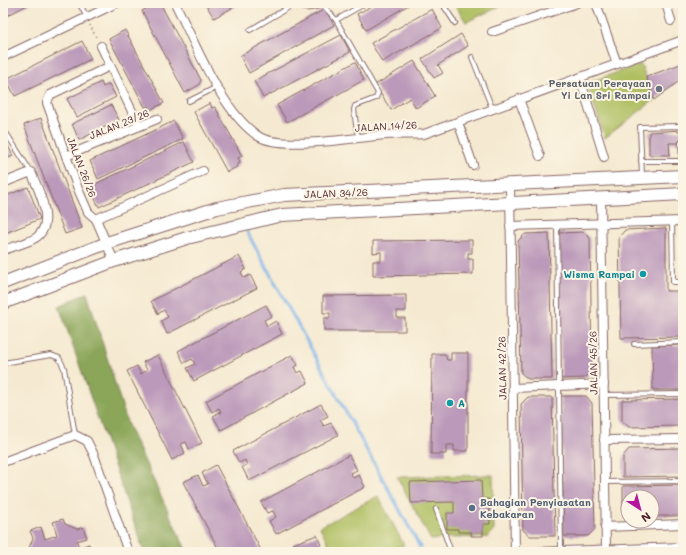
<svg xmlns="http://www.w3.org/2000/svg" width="686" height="555" viewBox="0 0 686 555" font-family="Mali,sans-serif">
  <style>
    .green { fill: #afbf62; stroke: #7c6f46 }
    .forest { fill: #8ba658; stroke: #6a6242 }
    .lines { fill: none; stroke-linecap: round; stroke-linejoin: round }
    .stream { stroke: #7ab2e9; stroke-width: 3 }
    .building { fill: #bb99ba }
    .lane-casing { stroke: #866665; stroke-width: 6 }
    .street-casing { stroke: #866665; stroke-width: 10 }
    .secondary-casing { stroke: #866665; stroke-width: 14 }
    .path { stroke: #866665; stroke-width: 1.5; stroke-dasharray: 1 3; stroke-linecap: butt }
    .lane { stroke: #fff; stroke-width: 4 }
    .street { stroke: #fff; stroke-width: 8 }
    .secondary { stroke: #fff; stroke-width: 12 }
    .worship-dot { fill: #6b7280; stroke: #fcf5e5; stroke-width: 1.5 }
    .culture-dot { fill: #0f9aa8; stroke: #fcf5e5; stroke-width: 1.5 }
    .service-dot { fill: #5c6f8a; stroke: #fcf5e5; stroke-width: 1.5 }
    .labels { text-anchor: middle; stroke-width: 4; stroke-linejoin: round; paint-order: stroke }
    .worship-label { font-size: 10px; font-weight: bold; fill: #5b616d; stroke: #fcf5e5; text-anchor: end }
    .street-label { font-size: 10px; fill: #4a1f2b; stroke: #fcf5e5 }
    .culture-label { font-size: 10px; font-weight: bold; fill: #0d838f; stroke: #fcf5e5; text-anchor: end }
    .service-label { font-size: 10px; font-weight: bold; fill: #4e5e75; stroke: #fcf5e5; text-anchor: start }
  </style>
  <rect width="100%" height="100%" fill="#fcf5e5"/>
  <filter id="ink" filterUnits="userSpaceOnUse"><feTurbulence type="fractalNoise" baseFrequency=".025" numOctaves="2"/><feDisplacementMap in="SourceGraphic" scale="8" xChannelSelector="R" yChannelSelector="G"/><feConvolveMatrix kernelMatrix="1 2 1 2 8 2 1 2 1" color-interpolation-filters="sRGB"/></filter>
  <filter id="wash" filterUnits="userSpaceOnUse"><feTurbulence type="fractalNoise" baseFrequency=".012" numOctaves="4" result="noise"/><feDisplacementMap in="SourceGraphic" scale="16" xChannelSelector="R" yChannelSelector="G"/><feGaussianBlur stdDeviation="0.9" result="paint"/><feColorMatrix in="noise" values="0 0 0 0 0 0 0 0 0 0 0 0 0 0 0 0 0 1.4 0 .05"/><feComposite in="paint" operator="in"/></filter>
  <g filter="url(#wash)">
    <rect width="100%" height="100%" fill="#f5ead1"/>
    <g class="green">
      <path d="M454,3H508L466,22Z"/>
      <path d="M641,64L654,100L605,138L589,90L593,81Z"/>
      <path d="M493,475L494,530L488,537L442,538L431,540L397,477Z"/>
      <path d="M378,496L404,545L380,552H333L320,527Z"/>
    </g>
    <path class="forest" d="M87,293L128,425L187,552H144L59,306Z"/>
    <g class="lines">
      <path class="stream" d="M247,232L420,547"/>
    </g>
    <g id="blocks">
      <g class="building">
        <path d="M3,3H31L3,18Z"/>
        <path d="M157,3H160L201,80L199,85L185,93L142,11Z"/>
        <path d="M205,3H241L214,18Z"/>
        <path d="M377,3H412L366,30L357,14Z"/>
        <path d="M325,9L334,25L249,73L240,56Z"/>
        <path d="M432,9L442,28L382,62L371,43Z"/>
        <path d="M125,30L164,103L150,110L148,106L145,107L109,39Z"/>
        <path d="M461,34L468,46L438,65L443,73L434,78L422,59Z"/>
        <path d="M341,35L350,52L263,98L254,81Z"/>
        <path d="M82,41L91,59L15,96L6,79Z"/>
        <path d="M414,61L435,96L416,108L410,98L391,110L375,85Z"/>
        <path d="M355,62L364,80L287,122L277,105Z"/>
        <path d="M683,63V78L654,100L646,77Z"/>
        <path d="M101,82L103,87L109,84L116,97L77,117L67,99Z"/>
        <path d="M210,103L212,108L215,107L242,156L238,158L240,161L237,167L227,172L194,112Z"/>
        <path d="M111,105L119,120L79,140L72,124Z"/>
        <path d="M41,118L82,228L65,234L24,125Z"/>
        <path d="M174,121L183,139L98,179L90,161Z"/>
        <path d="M683,130V143H669L670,155H649V132Z"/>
        <path d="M3,136L13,156L3,160Z"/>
        <path d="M184,142L194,162L99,207L89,187Z"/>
        <path d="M28,187L40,219L3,234V197Z"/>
        <path d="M666,228V291H683V337L621,338L619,237L625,230Z"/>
        <path d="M583,232L590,238L592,371L585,378L561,379L558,233Z"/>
        <path d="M549,233L552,379H528L521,373L518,241L525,234Z"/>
        <path d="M472,240V253H468V259H473V274L373,276V261H381V252L373,253V241Z"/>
        <path d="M239,256L246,269L241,272L244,278L250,275L257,288L167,334L161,321L168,317L164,310L158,314L151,301Z"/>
        <path d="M406,295V311H397V318H405V331H324V318H330V313H323V296Z"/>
        <path d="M266,305L272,316L264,320L267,326L276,321L282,334L194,381L187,368L195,364L192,359L184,363L178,351Z"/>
        <path d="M683,345V390H653L652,346Z"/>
        <path d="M451,353H468V451H454V445H446V454H431L432,354H445L447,360H451Z"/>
        <path d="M158,355L202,443L189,449L186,442L181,444L185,453L172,460L127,371L137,366L141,374L147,370L143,362Z"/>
        <path d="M292,355L298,365L294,367L297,373L302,371L308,383L221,430L213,416L221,412L219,408L212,412L206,401Z"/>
        <path d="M561,396H586L592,403L595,529L588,536H564Z"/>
        <path d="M528,397H552L555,536H530L523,530L521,404Z"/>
        <path d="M683,399V426L629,427L622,421V400Z"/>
        <path d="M321,404L328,416L320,420L324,426L331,423L338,435L249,481L242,467L247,465L245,460L239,463L233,451Z"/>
        <path d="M683,448V476L623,477V456L629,449Z"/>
        <path d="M349,455L357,470L351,473L353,478L359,475L365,487L276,534L269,521L276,517L273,511L267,513L261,502Z"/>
        <path d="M216,465L262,552H220L183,482L198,475L203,486L208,484L202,473Z"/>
        <path d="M481,480L482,499H489L490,524H483V536H471V532H458V529H447V513H454V502L411,503L410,482Z"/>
        <path d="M683,485V516H652V497H628V515L623,510V486Z"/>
        <path d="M63,519L65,524L77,529L83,527L87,538L77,541L79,548L89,544L91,552H22L29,548L33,538L30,531L41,527L45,539L57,535L53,522Z"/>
        <path d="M317,535L321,545L309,549L310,552H296L293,544Z"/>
      </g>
    </g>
  </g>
  <g filter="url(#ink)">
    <use href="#blocks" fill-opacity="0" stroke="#866665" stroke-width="1"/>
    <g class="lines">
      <defs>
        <g id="lane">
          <path d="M79,3L87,17"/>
          <path d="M442,3L455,23"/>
          <path d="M296,4C306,11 311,8 323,5L336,20L366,3"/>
          <path d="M336,20L378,93L376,98L355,106L354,110L358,138"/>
          <path d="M250,30L296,3"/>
          <path d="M472,57L492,108"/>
          <path d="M189,101L217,87"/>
          <path d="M3,128L31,172"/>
          <path d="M681,143L682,174"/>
          <path d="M641,161H682"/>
          <path d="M642,176L640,127L680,126V130"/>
          <path d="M672,221L673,282H683"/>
          <path d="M557,224L561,551"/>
          <path d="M634,344L683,342"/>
          <path d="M3,363L51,355L59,358L64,368L75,435"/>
          <path d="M604,395L683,394"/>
          <path d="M605,482L683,481"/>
          <path d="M436,509L451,552"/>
        </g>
        <g id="street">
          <path d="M175,3C195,43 221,111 258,136C280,151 359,137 387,135C399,134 412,135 424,134L683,40"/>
          <path d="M596,3L617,64"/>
          <path d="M666,3L671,21"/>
          <path d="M492,32L577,3"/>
          <path d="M101,46L139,126"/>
          <path d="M3,57L117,3"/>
          <path d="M110,66L50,95L47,103L78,189L88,212L96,219L114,261"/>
          <path d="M580,78L604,157"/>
          <path d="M519,99L540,156"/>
          <path d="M458,122L473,165"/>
          <path d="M66,156L157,119"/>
          <path d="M3,183L31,172C38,189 55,221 38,236C32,242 12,247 3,250"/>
          <path d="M510,184L515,552"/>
          <path d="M601,198L606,550"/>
          <path d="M96,219L203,171"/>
          <path d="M510,226L683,221"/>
          <path d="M513,388L604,384"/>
          <path d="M604,440L683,439"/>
          <path d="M3,462L75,435L87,441L94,455L128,552"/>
          <path d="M605,527L683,524"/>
          <path d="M533,552L683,547"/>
        </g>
        <g id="secondary">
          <path d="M3,283L107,243L217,208L284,195L683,176"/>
          <path d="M3,303L114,261L187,238L282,215L683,194"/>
        </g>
      </defs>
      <use href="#lane" class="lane-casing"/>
      <use href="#street" class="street-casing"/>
      <use href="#secondary" class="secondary-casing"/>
      <path class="path" d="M90,25L97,39"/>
      <use href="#lane" class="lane"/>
      <use href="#street" class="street"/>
      <use href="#secondary" class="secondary"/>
    </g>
  </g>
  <circle class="worship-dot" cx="659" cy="89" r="4"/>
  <g class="culture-dot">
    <circle cx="643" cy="274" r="4"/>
    <circle cx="450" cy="403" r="4"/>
  </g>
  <circle class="service-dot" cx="472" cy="508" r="4"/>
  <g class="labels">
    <g class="worship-label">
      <text x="651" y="87">Persatuan Perayaan<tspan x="651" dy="12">Yi Lan Sri Rampai</tspan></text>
    </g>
    <g class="street-label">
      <text transform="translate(119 124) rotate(-22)" y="4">JALAN 23/26</text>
      <text transform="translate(386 126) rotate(-3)" y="4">JALAN 14/26</text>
      <text transform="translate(82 167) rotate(69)" y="4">JALAN 26/26</text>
      <text transform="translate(336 193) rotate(-2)" y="4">JALAN 34/26</text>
      <text transform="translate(593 363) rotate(-91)" y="4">JALAN 45/26</text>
      <text transform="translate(502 368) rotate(-91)" y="4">JALAN 42/26</text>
    </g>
    <g class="culture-label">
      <text x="635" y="278">Wisma Rampai</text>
      <text x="458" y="407" text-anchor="start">A</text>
    </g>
    <g class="service-label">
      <text x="480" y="506">Bahagian Penyiasatan<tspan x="480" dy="12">Kebakaran</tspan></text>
    </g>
  </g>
  <rect width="686" height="555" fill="none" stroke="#fcf5e5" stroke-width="16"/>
  <g transform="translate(640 509) rotate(144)"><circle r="19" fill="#fcf5e5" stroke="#b59f9b"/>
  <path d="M0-3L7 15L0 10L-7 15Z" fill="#b5179e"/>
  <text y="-6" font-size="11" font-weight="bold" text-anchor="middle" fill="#4a1f2b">N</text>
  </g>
</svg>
